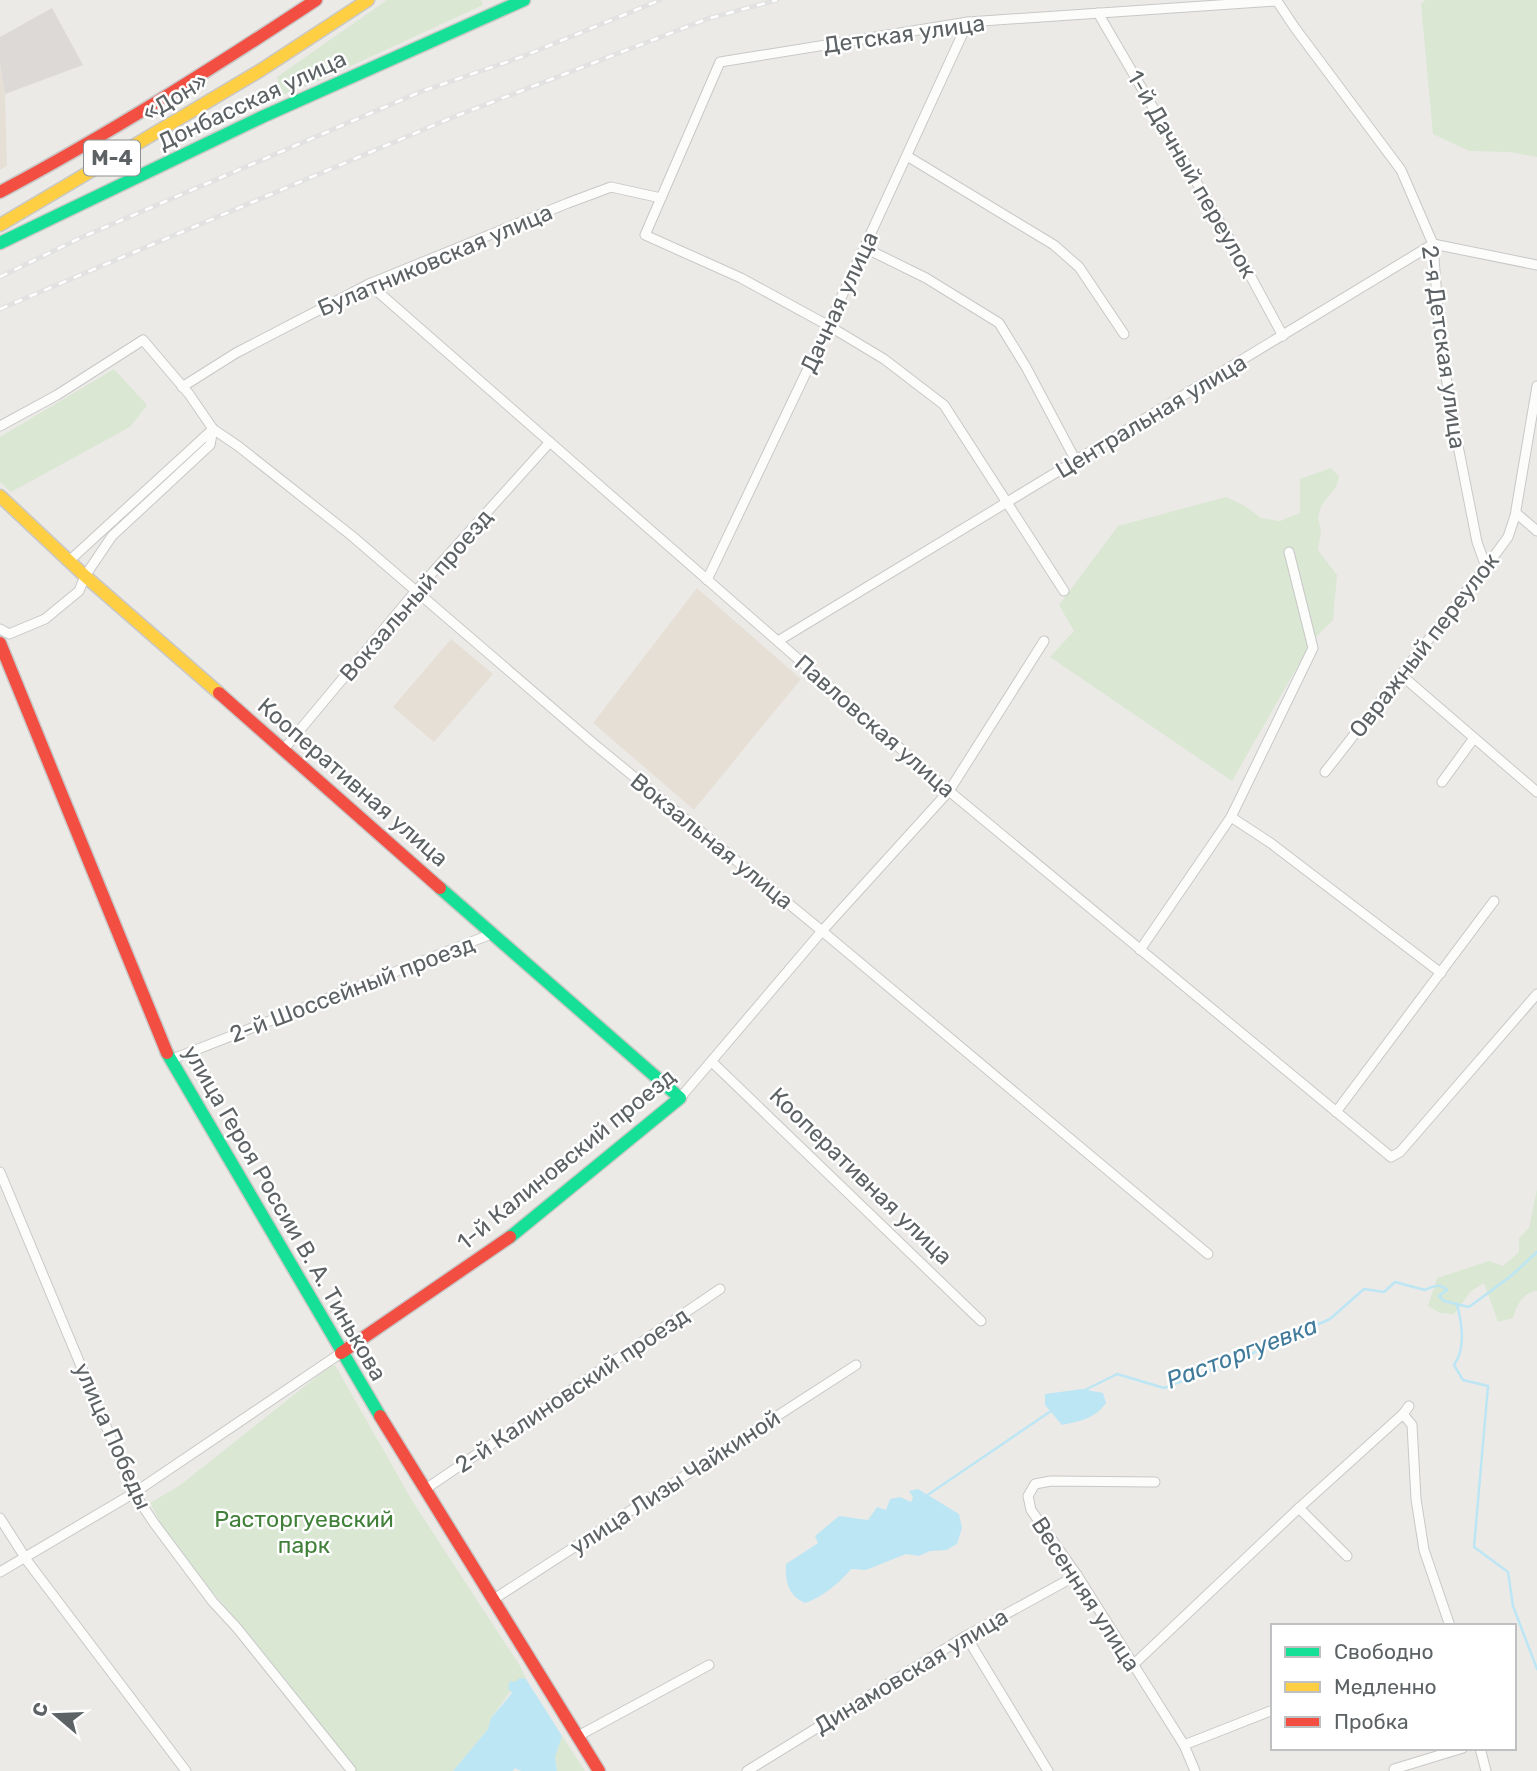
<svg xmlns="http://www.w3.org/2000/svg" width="1537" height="1771" viewBox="0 0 1537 1771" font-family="Rubik,sans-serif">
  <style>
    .commercial { fill: #e6dfd6 }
    .industrial { fill: #dcd9d7 }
    .green { fill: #d9e7d3 }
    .water { fill: #bde6f4 }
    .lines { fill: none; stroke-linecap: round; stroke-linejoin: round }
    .stream { stroke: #bde6f4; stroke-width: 2.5 }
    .street-casing { stroke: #c8c8c8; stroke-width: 11 }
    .fast-casing { stroke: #c8c8c8; stroke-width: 15 }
    .slow-casing { stroke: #c8c8c8; stroke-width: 15 }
    .jam-casing { stroke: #c8c8c8; stroke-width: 15 }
    .street { stroke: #fcfcfb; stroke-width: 9 }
    .fast { stroke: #16e098; stroke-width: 12 }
    .slow { stroke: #ffcf43; stroke-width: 12 }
    .jam { stroke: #f24e42; stroke-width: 12 }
    .rail-casing { stroke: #e3e2e2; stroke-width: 5 }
    .rail { stroke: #fff; stroke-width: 2.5; stroke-dasharray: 8; stroke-linecap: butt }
    .labels { text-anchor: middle; stroke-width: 5; stroke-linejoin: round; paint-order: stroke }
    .shield { fill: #fff; stroke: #8e9193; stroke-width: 2 }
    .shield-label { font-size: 21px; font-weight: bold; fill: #5d6265 }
    .street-label { font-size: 23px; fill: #5d6265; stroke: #fff }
    .park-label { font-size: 23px; fill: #418039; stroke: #fff }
    .water-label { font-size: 24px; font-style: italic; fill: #417b9b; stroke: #fff }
  </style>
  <rect width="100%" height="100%" fill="#eceae7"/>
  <g class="commercial">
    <path d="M0,65L5,94L7,166L0,170Z"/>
    <path d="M697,588L801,679L694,810L593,723Z"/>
    <path d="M451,639L493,674L434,742L393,707Z"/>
  </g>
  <path class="industrial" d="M52,8L83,65L5,94L0,64V37Z"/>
  <g class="green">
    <path d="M387,0H481L483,5L316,82L282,95L277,77Z"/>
    <path d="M1425,0H1537V157L1510,152L1469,151L1433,134L1421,4Z"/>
    <path d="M114,369L147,405L130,427L11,492L0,482V437Z"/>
    <path d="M1331,468L1339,476L1336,487L1321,506L1318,518L1321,531L1318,550L1337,575L1333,620L1312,641L1232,781L1050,657L1074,631L1059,605L1118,526L1226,497L1245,506L1261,518L1280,521L1300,513V479Z"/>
    <path d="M1537,1189V1291C1522,1293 1517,1305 1513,1318L1498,1322L1484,1283L1471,1291L1454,1314L1440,1313L1428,1306L1437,1278L1489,1261L1503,1266L1519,1252V1238L1529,1228Z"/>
    <path d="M335,1365L413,1502L520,1666L526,1679L520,1678L491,1718L488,1729L453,1771H355L242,1626L191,1567L169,1539L150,1503L179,1486L329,1367Z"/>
    <path d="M562,1736L585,1771H557L555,1757Z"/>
  </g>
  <g class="water">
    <path d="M1082,1389L1103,1393L1106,1403C1094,1419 1081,1421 1062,1425L1045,1405V1394Z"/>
    <path d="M918,1489L959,1514L962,1528L957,1544L946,1550L930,1551L919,1556L906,1554L866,1570L851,1569C841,1582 821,1598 805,1603C788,1595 785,1582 786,1564L818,1543L815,1536L839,1516L868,1520L877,1507L886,1510L890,1499L900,1497L911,1502L913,1497L909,1491Z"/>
    <path d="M520,1678L526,1679L562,1736L555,1757L557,1771H521L515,1768L513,1771H453L488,1729L491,1718L512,1693L508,1688L510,1681L515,1682Z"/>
  </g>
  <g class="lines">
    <g class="stream">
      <path d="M1457,1304C1462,1324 1466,1348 1454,1365L1463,1380L1488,1386L1474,1547L1508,1572L1513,1606L1537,1669"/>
      <path d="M1083,1391L1117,1374L1164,1388L1242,1358L1330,1319L1364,1289L1384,1292L1395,1282L1425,1290C1433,1286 1440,1283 1447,1290L1439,1296L1444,1301L1469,1307L1511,1276L1537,1252"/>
      <path d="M926,1496L1051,1411"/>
    </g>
    <defs>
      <g id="street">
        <path d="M1098,13L1244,264L1283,336"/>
        <path d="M907,156L1054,245L1079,267L1124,334"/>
        <path d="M865,248L926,278L999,323L1026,367L1076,461"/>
        <path d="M369,284L949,791L1391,1157L1400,1152L1537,994"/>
        <path d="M1537,386L1516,510V513L1537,531"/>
        <path d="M182,387L236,353L369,284L568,203L611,187L661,198"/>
        <path d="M0,426L57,395L143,340L189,394L213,429L210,445L112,536L85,576L79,591L45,619L9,634L0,629"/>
        <path d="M213,429L238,446L352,536L594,744L822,931L1208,1254"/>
        <path d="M69,561L213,429"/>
        <path d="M707,580L824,335L968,22"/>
        <path d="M1064,591L944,405L884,359L829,326L741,278L645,235L720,62L968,22L1277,1L1295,28L1401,170L1433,244L1439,326L1450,405L1477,542L1486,567"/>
        <path d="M778,641L1433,244L1537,265"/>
        <path d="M1400,674L1537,792"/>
        <path d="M284,749L415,592L550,442"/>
        <path d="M1325,772L1497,552L1508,537L1516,513"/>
        <path d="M1442,782L1474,738"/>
        <path d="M1231,817L1272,844L1441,973"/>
        <path d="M1140,950L1231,817L1313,648L1289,552"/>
        <path d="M170,1060L494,933"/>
        <path d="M712,1062L981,1321"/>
        <path d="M680,1098L822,931L949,791L1044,641"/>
        <path d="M1336,1112L1494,901"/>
        <path d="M0,1172L134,1493L154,1523L213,1602L237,1628L351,1770"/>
        <path d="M1403,1414L1412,1425L1416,1499L1424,1550L1450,1626"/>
        <path d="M1155,1482L1051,1481L1035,1484L1028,1496L1031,1510L1077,1575L1184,1745L1195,1771"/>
        <path d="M424,1490L720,1289"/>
        <path d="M1299,1508L1347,1556"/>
        <path d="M0,1518L28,1562L186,1771"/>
        <path d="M0,1572L134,1493L341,1353"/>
        <path d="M494,1599L856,1365"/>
        <path d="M966,1636L1048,1771"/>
        <path d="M1133,1665L1299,1508L1403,1414L1409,1406"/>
        <path d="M578,1736L709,1665"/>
        <path d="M1184,1745L1273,1710"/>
        <path d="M1480,1748L1486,1771"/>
        <path d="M1394,1769L1463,1748"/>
        <path d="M747,1771L966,1636L1077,1575"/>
      </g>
      <g id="fast">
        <path d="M0,243L262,117L524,0"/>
        <path d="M440,888L680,1098L510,1237"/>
        <path d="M167,1053L380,1416"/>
      </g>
      <g id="slow">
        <path d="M0,225L261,70L368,0"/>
        <path d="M0,496L85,576L219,693"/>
      </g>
      <g id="jam">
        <path d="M0,192C109,134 213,68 316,0"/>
        <path d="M0,643L167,1053"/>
        <path d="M219,693L440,888"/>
        <path d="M341,1353L510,1237"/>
        <path d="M380,1416L599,1771"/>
      </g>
    </defs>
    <use href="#street" class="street-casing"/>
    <use href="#fast" class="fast-casing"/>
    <use href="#slow" class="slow-casing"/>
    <use href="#jam" class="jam-casing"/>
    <use href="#street" class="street"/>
    <use href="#fast" class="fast"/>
    <use href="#slow" class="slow"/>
    <use href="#jam" class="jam"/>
    <defs>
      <g id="rail">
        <path d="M0,277L80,238L420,92L524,56L660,0"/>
        <path d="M0,309L451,118L707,19L777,0"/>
      </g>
    </defs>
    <use href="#rail" class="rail-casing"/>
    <use href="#rail" class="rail"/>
  </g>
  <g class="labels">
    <rect class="shield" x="84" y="140.5" width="56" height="35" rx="5"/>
    <g class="shield-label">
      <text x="112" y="165">М-4</text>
    </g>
    <g class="street-label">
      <text transform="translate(904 34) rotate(-8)" y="8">Детская улица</text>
      <text transform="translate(175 97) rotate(-31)" y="8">«Дон»</text>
      <text transform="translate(252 100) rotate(-25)" y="8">Донбасская улица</text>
      <text transform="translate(1192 174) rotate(60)" y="8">1-й Дачный переулок</text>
      <text transform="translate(435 260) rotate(-23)" y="8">Булатниковская улица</text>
      <text transform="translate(839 302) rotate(-65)" y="8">Дачная улица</text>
      <text transform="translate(1444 347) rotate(82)" y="8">2-я Детская улица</text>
      <text transform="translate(1151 416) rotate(-31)" y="8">Центральная улица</text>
      <text transform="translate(416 595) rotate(-49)" y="8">Вокзальный проезд</text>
      <text transform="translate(1424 645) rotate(-52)" y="8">Овражный переулок</text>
      <text transform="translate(875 726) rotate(41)" y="8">Павловская улица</text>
      <text transform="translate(353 782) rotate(41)" y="8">Кооперативная улица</text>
      <text transform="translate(712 841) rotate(39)" y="8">Вокзальная улица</text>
      <text transform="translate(352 989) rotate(-21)" y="8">2-й Шоссейный проезд</text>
      <text transform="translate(566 1159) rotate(-39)" y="8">1-й Калиновский проезд</text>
      <text transform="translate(861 1176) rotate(44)" y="8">Кооперативная улица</text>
      <text transform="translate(285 1213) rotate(60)" y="8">улица Героя России В. А. Тинькова</text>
      <text transform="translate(572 1390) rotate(-34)" y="8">2-й Калиновский проезд</text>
      <text transform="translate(113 1436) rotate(66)" y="8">улица Победы</text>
      <text transform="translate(675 1482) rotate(-33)" y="8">улица Лизы Чайкиной</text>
      <text transform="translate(1086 1594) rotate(57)" y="8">Весенняя улица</text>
      <text transform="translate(911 1671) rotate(-31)" y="8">Динамовская улица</text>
    </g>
    <g class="park-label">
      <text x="304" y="1527">Расторгуевский<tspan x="304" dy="26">парк</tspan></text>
    </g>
    <g class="water-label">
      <text transform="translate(1242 1353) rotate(-21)" y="8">Расторгуевка</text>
    </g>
  </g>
  <rect x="1271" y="1624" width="245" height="126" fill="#ffffff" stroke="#bec0c1" stroke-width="2"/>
  <rect x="1285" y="1647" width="35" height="10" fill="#16e098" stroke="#bec0c1" stroke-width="2"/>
  <text x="1334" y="1659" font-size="21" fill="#5d6265">Свободно</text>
  <rect x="1285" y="1682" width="35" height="10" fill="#ffcf43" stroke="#bec0c1" stroke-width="2"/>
  <text x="1334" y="1694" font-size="21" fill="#5d6265">Медленно</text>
  <rect x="1285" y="1717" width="35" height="10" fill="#f24e42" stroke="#bec0c1" stroke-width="2"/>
  <text x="1334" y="1729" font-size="21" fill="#5d6265">Пробка</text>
  <g transform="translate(56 1715) rotate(289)" stroke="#ffffff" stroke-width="5" paint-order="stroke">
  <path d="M0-5L12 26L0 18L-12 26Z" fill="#5d6265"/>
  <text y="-10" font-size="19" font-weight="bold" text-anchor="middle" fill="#5d6265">С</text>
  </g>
</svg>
